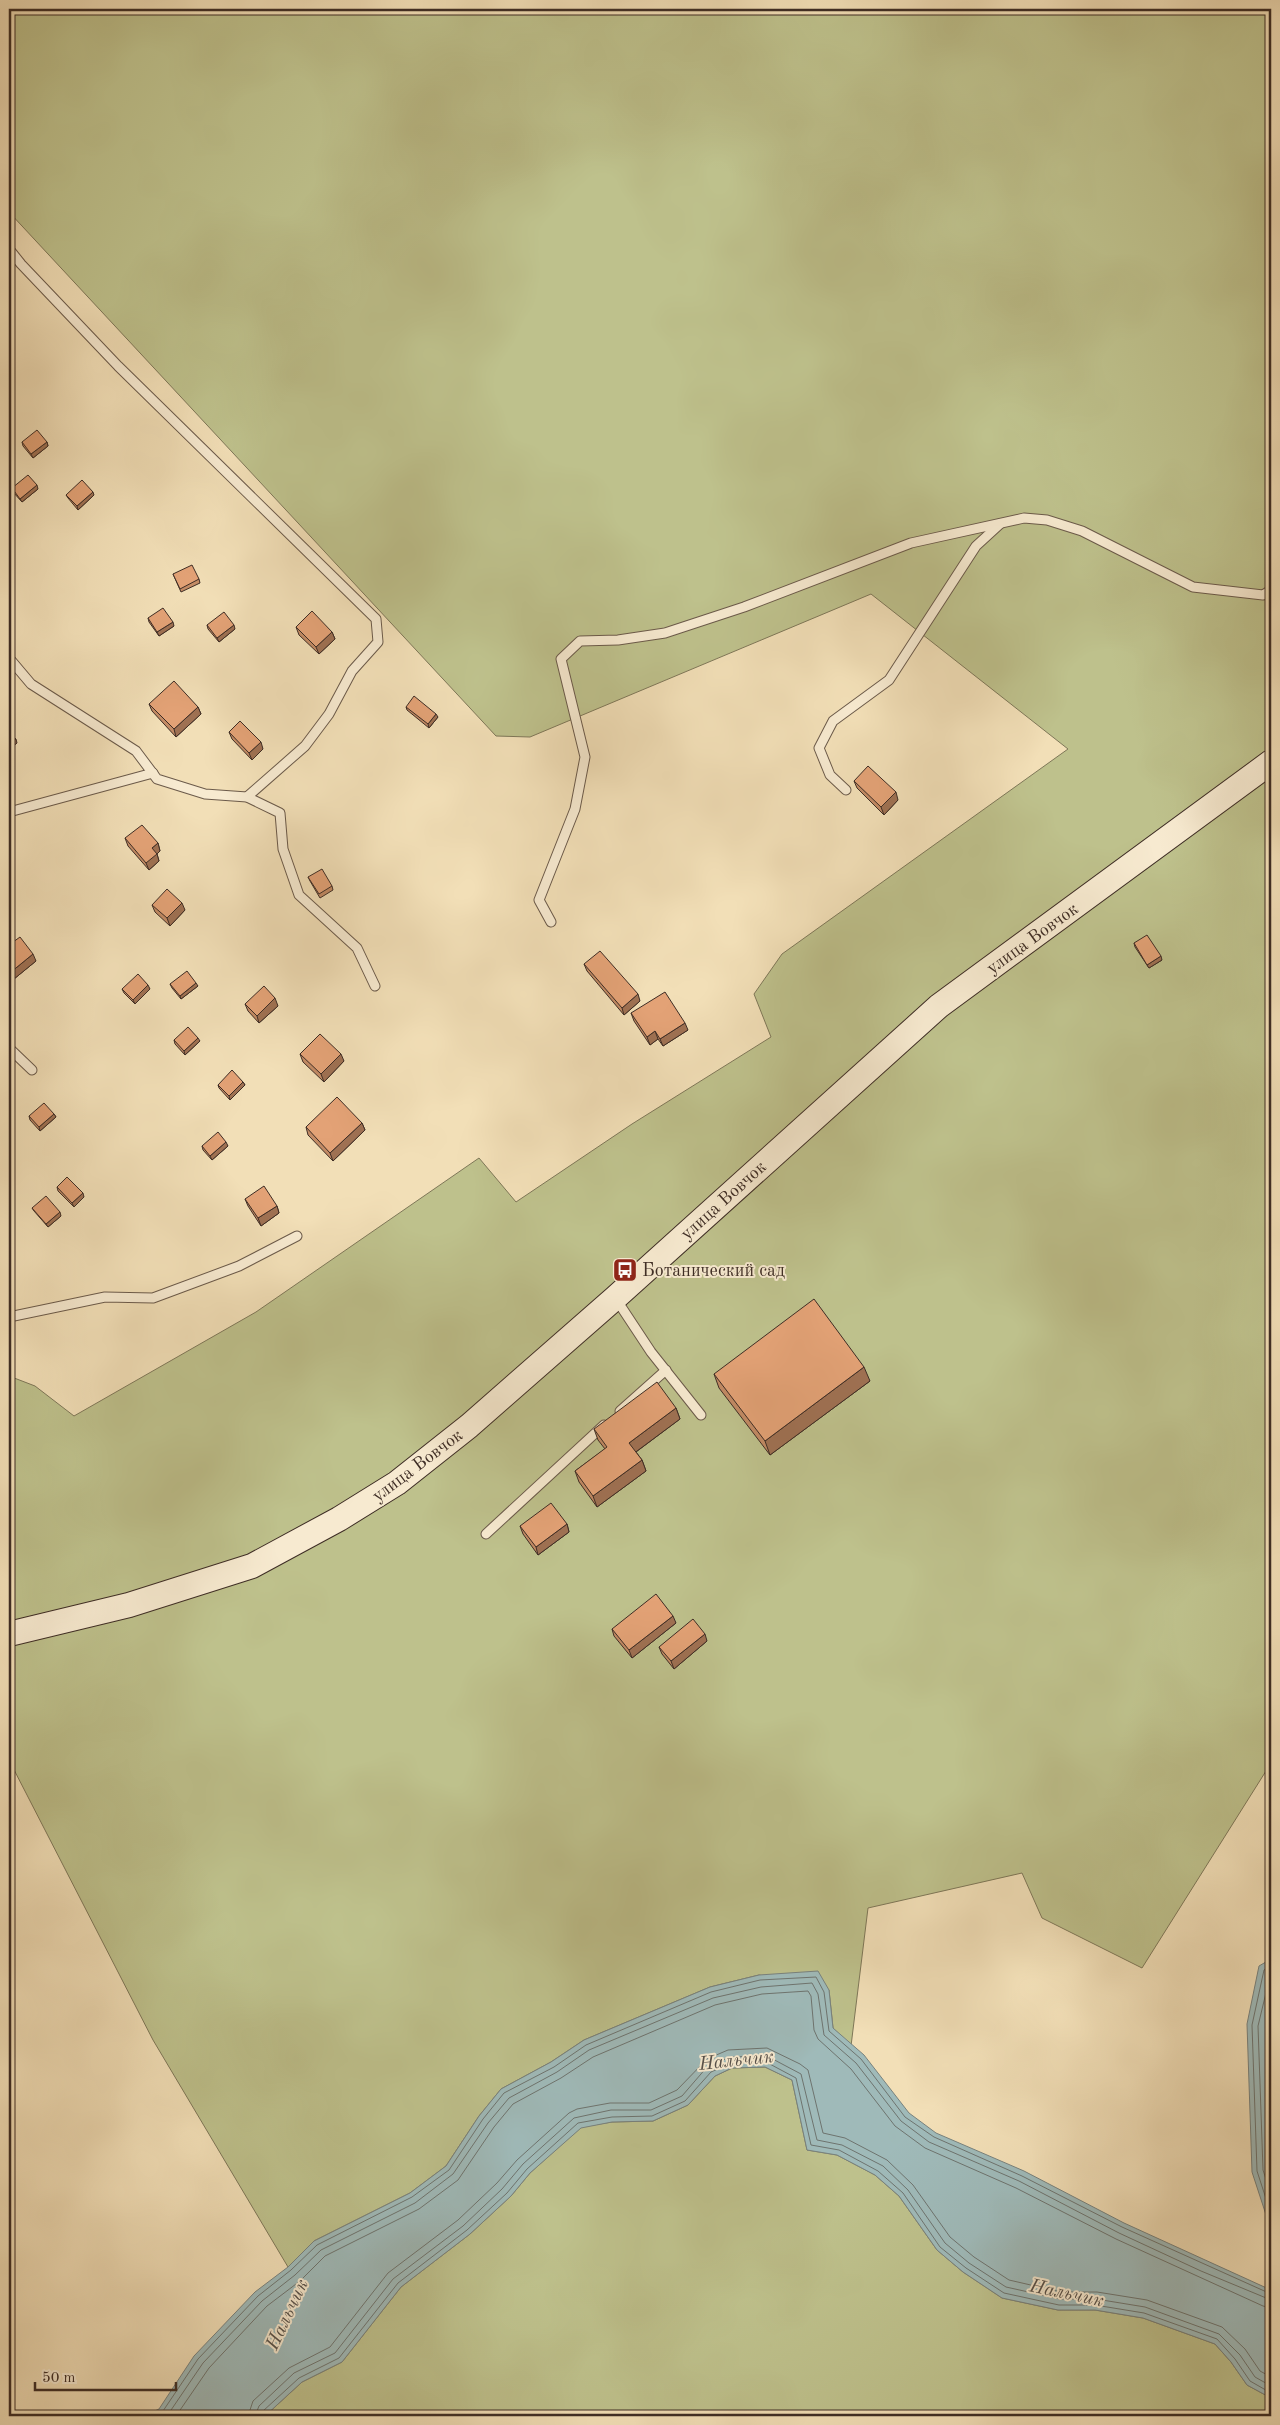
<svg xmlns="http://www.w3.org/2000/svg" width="1280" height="2425" viewBox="0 0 1280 2425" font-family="'Old Standard TT',serif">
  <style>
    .green { fill: #bec18c; stroke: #7e7758 }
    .water { fill: #9fbab9; stroke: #78827e }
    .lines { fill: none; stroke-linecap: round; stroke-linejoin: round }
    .shore { stroke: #6e746f; stroke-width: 1 }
    .lane-casing { stroke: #6b5a4a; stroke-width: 11 }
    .secondary-casing { stroke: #3e2d25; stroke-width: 26 }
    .lane { stroke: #f7ead0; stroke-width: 9 }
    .secondary { stroke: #f7ead0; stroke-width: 24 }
    .wall { fill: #c38b65; stroke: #3e2d25 }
    .shaded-wall { fill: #9f7153; stroke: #3e2d25 }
    .building { fill: #e3a276; stroke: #3e2d25 }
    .labels { text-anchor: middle; stroke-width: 4; stroke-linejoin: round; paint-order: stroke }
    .street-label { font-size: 18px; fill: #3e2d25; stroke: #f7ead0 }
    .poi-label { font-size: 18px; fill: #3e2d25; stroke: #f7ead0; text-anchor: start }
    .water-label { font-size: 19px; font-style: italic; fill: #56504a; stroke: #f7ead0 }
  </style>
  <rect width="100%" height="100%" fill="#f2dfb7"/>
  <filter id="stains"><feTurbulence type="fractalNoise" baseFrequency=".004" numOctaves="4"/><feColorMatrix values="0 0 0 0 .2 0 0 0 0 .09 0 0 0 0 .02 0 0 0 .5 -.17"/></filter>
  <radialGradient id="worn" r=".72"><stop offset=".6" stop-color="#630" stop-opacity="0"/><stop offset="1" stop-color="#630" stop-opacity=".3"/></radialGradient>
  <g class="green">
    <path d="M9,9H1271V1770L1266,1771L1142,1968L1042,1918L1022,1873L868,1908L851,2046L833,2028L829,1990L759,1975L710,1987L584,2040L551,2062L501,2089L479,2116L446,2166L410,2193L314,2241L288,2267L153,2040L9,1760V1376L35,1386L74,1416L256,1312L479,1158L516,1202L632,1124L771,1037L754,994L782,954L1068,749L871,594L530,737L496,736L9,212Z"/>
    <path d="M765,2067L792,2080L807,2150L837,2155L875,2175L899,2196L937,2250L963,2272L1002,2298L1058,2310H1095L1143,2318L1215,2344L1231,2362L1247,2385L1271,2398V2416H265L302,2382L342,2362L401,2287L470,2234L511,2196L530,2173L581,2127L612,2122L653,2121L688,2105L715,2076L732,2068Z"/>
  </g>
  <g class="water">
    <path d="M1271,1959V2230L1252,2172L1247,2024L1259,1966Z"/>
    <path d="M818,1971L829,1990L833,2028L864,2055L909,2113L936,2133L1024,2171L1124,2223L1271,2290V2398L1247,2385L1231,2362L1215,2344L1143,2318L1095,2310H1058L1002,2298L963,2272L937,2250L899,2196L875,2175L837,2155L807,2150L792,2080L765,2067L732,2068L715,2076L688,2105L653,2121L612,2122L581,2128L530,2173L511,2196L470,2234L401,2287L342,2362L302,2382L265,2416H144L159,2409L194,2356L255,2292L288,2267L314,2241L410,2193L446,2166L479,2116L501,2089L551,2062L584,2040L710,1987L759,1975Z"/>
  </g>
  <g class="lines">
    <g class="shore">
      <path d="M1271,1965L1264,1970L1252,2025L1257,2171L1271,2214"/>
      <path d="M1271,1972L1258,2026L1263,2170L1271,2195"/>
      <path d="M1271,2000L1266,2026L1271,2172"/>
      <path d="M155,2416L163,2411L198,2359L258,2296L291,2270L317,2245L412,2197L449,2170L483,2119L504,2093L554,2067L586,2045L711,1992L760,1980L816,1977L824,1992L829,2031L861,2059L905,2117L934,2137L1022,2176L1122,2227L1271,2294"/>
      <path d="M167,2416L203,2363L262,2301L295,2275L321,2250L415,2203L453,2174L488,2123L509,2098L557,2072L589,2050L713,1998L761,1987L812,1983L818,1994L824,2035L856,2063L901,2121L929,2142L1019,2181L1119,2233L1201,2271L1271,2300"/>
      <path d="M176,2416L209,2368L267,2306L300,2281L325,2256L419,2209L458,2180L494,2127L513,2104L561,2078L593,2057L715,2005L762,1994L808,1991L811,1996L814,2030L818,2039L851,2069L895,2126L925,2148L1016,2188L1116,2239L1263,2306L1271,2308"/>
      <path d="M248,2416L253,2401L289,2368L330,2347L388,2273L458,2220L497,2183L517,2160L569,2113L577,2109L610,2103H649L677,2090L707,2059L728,2050L767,2048L800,2064L808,2070L823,2133L845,2138L887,2160L913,2185L950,2237L974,2257L1009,2280L1061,2292H1097L1147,2300L1222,2327L1245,2349L1260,2371L1271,2377"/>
      <path d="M255,2416L259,2406L294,2373L335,2353L393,2279L463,2226L502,2189L523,2164L574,2118L611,2110H651L682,2096L707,2067L730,2057L767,2056L801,2074L817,2140L842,2145L883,2166L908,2190L945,2243L969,2263L1006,2287L1060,2299H1096L1145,2307L1219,2334L1240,2355L1255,2377L1271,2386"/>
      <path d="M262,2416L263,2411L299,2378L339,2358L398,2283L467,2230L507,2193L527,2169L578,2123L612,2117L652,2116L685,2101L711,2072L731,2063L766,2062L796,2078L811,2145L839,2150L878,2171L903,2193L940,2247L966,2268L1004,2293L1059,2305H1095L1144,2313L1217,2339L1235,2359L1250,2381L1271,2393"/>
    </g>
    <defs>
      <g id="lane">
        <path d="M9,249L21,264L118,366L376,619L378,642L352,671L329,714L305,746L247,797"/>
        <path d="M9,658L31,684L136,751L157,779L205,794L247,797L280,813L283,849L299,895L357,948L375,986"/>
        <path d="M846,790L830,775L819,748L833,721L889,680L976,546L1000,524"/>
        <path d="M9,812L153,773"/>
        <path d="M551,922L539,900L575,809L585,757L561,659L580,641L618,640L665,633L744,607L911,543L1024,518L1047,520L1082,531L1193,587L1263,595L1271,590"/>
        <path d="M9,1048L32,1070"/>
        <path d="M616,1299L651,1352L701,1415"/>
        <path d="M9,1317L105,1297L153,1298L239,1266L297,1236"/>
        <path d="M620,1411L666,1370"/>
        <path d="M486,1534L604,1425"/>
      </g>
      <path id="secondary" d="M9,1634L129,1605L252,1566L339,1519L397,1483L469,1426L615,1298L939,1006L1271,762"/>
    </defs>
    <use href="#lane" class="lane-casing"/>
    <use href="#secondary" class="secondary-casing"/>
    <use href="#lane" class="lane"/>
    <use href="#secondary" class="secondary"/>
  </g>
  <g class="wall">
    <path d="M22,442H47L48,446L33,458L23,446Z"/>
    <path d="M12,488L38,489L22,502L13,492Z"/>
    <path d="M66,495H94L78,510L68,498Z"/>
    <path d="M173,574L199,579L200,583L181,592Z"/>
    <path d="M148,618L174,626L159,636L149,622Z"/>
    <path d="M207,625L235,629L219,642L208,629Z"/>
    <path d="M296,627L332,632L335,639L319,654L299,635Z"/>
    <path d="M149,704L198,707L201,714L176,737L152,711Z"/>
    <path d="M406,707L438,717L429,728L407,710Z"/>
    <path d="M229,732L263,749L252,760L232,739Z"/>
    <path d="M854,781L898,800L884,815L857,788Z"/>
    <path d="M125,838L158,843L160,851L157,854L159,861L149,870L128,846Z"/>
    <path d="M308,877L332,886L333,890L320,898L310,881Z"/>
    <path d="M152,905L185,910L170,926L155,912Z"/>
    <path d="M1134,943L1162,960L1149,968L1135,947Z"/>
    <path d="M9,945L36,961L14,979L9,973Z"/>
    <path d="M584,964L640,1001L624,1015L587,971Z"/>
    <path d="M170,984L198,986L181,999L172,988Z"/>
    <path d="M122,989H150L135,1004L124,993Z"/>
    <path d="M245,1004L278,1006L259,1023L248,1011Z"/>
    <path d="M631,1013L688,1030L663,1046L658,1039L650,1045L634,1021Z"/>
    <path d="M174,1040L200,1041L185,1055L175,1044Z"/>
    <path d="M300,1054L344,1061L324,1082L303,1062Z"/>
    <path d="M243,1082L245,1085L230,1100L219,1088L218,1085Z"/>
    <path d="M54,1114L56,1117L40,1131L30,1120L29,1116Z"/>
    <path d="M362,1123L365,1130L333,1161L308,1135L306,1127Z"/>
    <path d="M202,1146H228L212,1160L203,1150Z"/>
    <path d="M57,1187L84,1197L74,1207L58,1191Z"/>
    <path d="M245,1199L277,1206L279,1213L261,1226L248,1206Z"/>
    <path d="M32,1208L61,1216L48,1227L34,1211Z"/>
    <path d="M714,1374L870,1381L770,1455L719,1388Z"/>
    <path d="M676,1408L680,1419L636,1452L642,1460L646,1471L597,1507L579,1482L575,1471L605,1449L598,1440L594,1429Z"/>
    <path d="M567,1524L569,1532L538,1555L523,1534L520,1526Z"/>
    <path d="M676,1623L632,1658L614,1636L612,1629Z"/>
    <path d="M707,1641L674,1669L662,1654L659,1647Z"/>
  </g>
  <g class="shaded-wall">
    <path d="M47,442L48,446L33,458L31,454Z"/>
    <path d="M37,485L38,489L22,502L20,499Z"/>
    <path d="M93,492L94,495L78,510L77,506Z"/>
    <path d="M173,622L174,626L159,636L157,632Z"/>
    <path d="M234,625L235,629L219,642L217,638Z"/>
    <path d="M332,632L335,639L319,654L316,647Z"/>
    <path d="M198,707L201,714L176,737L174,729Z"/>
    <path d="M436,714L438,717L429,728L428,724Z"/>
    <path d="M16,739L17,743L9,750V746Z"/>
    <path d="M261,742L263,749L252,760L249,753Z"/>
    <path d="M896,792L898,800L884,815L881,807Z"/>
    <path d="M158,843L160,851L157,854L159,861L149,870L146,863L152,848Z"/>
    <path d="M182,903L185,910L170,926L167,918Z"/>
    <path d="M33,954L36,961L14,979L11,972Z"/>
    <path d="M1161,956L1162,960L1149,968L1147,965Z"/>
    <path d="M196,983L198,986L181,999L180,996Z"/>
    <path d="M148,985L150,989L135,1004L133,1000Z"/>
    <path d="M638,994L640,1001L624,1015L622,1008Z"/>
    <path d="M275,998L278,1006L259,1023L257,1016Z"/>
    <path d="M685,1023L688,1030L663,1046L660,1039Z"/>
    <path d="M655,1031L658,1039L650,1045L647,1037Z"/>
    <path d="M198,1038L200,1041L185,1055L184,1051Z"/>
    <path d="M341,1054L344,1061L324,1082L321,1074Z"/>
    <path d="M243,1082L245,1085L230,1100L229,1096Z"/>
    <path d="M54,1114L56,1117L40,1131L39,1127Z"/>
    <path d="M362,1123L365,1130L333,1161L330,1153Z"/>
    <path d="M226,1142L228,1146L212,1160L210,1156Z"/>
    <path d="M83,1193L84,1197L74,1207L72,1203Z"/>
    <path d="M277,1206L279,1213L261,1226L258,1218Z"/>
    <path d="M60,1212L61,1216L48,1227L46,1224Z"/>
    <path d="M864,1367L870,1381L770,1455L765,1441Z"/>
    <path d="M676,1408L680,1419L633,1454L629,1443Z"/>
    <path d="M642,1460L646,1471L597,1507L593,1496Z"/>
    <path d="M567,1524L569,1532L538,1555L536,1547Z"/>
    <path d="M673,1616L676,1623L632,1658L629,1650Z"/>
    <path d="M705,1634L707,1641L674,1669L671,1661Z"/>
  </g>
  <g class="building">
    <path d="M37,430L47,442L31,454L22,442Z"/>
    <path d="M28,475L37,485L20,499L12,488Z"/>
    <path d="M82,480L93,492L77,506L66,495Z"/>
    <path d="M192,565L199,579L180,589L173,574Z"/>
    <path d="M163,608L173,622L157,632L148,618Z"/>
    <path d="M312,611L332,632L316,647L296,627Z"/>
    <path d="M224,612L234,625L217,638L207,625Z"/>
    <path d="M174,681L198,707L174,729L149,704Z"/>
    <path d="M414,696L436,714L428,724L406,707Z"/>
    <path d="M240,721L261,742L249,753L229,732Z"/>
    <path d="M9,732L16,739L9,746Z"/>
    <path d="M868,766L896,792L881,807L854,781Z"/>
    <path d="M142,825L158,843L152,848L157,854L146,863L125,838Z"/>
    <path d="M322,869L332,886L319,894L308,877Z"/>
    <path d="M167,889L182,903L167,918L152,905Z"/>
    <path d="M1147,935L1161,956L1147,965L1134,943Z"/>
    <path d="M20,937L33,954L11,972L9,969V945Z"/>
    <path d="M600,951L638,994L622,1008L584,964Z"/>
    <path d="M187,971L196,983L180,996L170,984Z"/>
    <path d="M138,974L148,985L133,1000L122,989Z"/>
    <path d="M264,986L275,998L257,1016L245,1004Z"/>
    <path d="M665,992L685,1023L660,1039L655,1031L647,1037L631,1013Z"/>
    <path d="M188,1027L198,1038L184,1051L174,1040Z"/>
    <path d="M320,1034L341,1054L321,1074L300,1054Z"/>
    <path d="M232,1070L243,1082L229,1096L218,1085Z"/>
    <path d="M337,1097L362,1123L330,1153L306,1127Z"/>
    <path d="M44,1103L54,1114L39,1127L29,1116Z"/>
    <path d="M218,1132L226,1142L210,1156L202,1146Z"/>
    <path d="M67,1177L83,1193L72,1203L57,1187Z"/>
    <path d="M264,1186L277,1206L258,1218L245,1199Z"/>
    <path d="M46,1196L60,1212L46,1224L32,1208Z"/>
    <path d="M814,1299L864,1367L765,1441L714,1374Z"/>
    <path d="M657,1382L676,1408L629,1443L642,1460L593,1496L575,1471L607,1447L594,1429Z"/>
    <path d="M551,1503L567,1524L536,1547L520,1526Z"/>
    <path d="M656,1594L673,1616L629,1650L612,1629Z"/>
    <path d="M693,1619L705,1634L671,1661L659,1647Z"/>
  </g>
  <defs>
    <symbol id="bus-square" viewBox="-11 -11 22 22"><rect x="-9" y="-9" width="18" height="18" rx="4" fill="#8f2418" stroke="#f7ead0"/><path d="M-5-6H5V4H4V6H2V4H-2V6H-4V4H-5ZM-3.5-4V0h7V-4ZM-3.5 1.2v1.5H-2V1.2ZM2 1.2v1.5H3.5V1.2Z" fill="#fff"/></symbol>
  </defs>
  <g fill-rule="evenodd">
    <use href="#bus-square" x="611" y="1256" width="28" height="28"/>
  </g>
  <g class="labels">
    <g class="street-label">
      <text transform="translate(1032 938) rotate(-36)" y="6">улица Вовчок</text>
      <text transform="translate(723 1200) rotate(-42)" y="6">улица Вовчок</text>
      <text transform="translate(417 1465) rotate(-37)" y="6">улица Вовчок</text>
    </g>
    <g class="poi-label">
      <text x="642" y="1276">Ботанический сад</text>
    </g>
    <g class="water-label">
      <text transform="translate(736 2059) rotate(-6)" y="7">Нальчик</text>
      <text transform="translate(1067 2292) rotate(12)" y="7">Нальчик</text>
      <text transform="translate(286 2314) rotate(-65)" y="7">Нальчик</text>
    </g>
  </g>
  <rect width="1280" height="2425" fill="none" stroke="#f2dfb7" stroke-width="30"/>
  <rect x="10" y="10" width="1260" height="2405" fill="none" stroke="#3e2d25" stroke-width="2.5"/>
  <rect x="15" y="15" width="1250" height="2395" fill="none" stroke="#3e2d25"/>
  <path d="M35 2382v8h141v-8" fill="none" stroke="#3e2d25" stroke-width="2.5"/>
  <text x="42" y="2382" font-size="15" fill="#3e2d25" stroke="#f7ead0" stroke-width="4" paint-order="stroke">50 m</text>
  <rect width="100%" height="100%" filter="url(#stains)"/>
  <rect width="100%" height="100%" fill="url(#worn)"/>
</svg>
